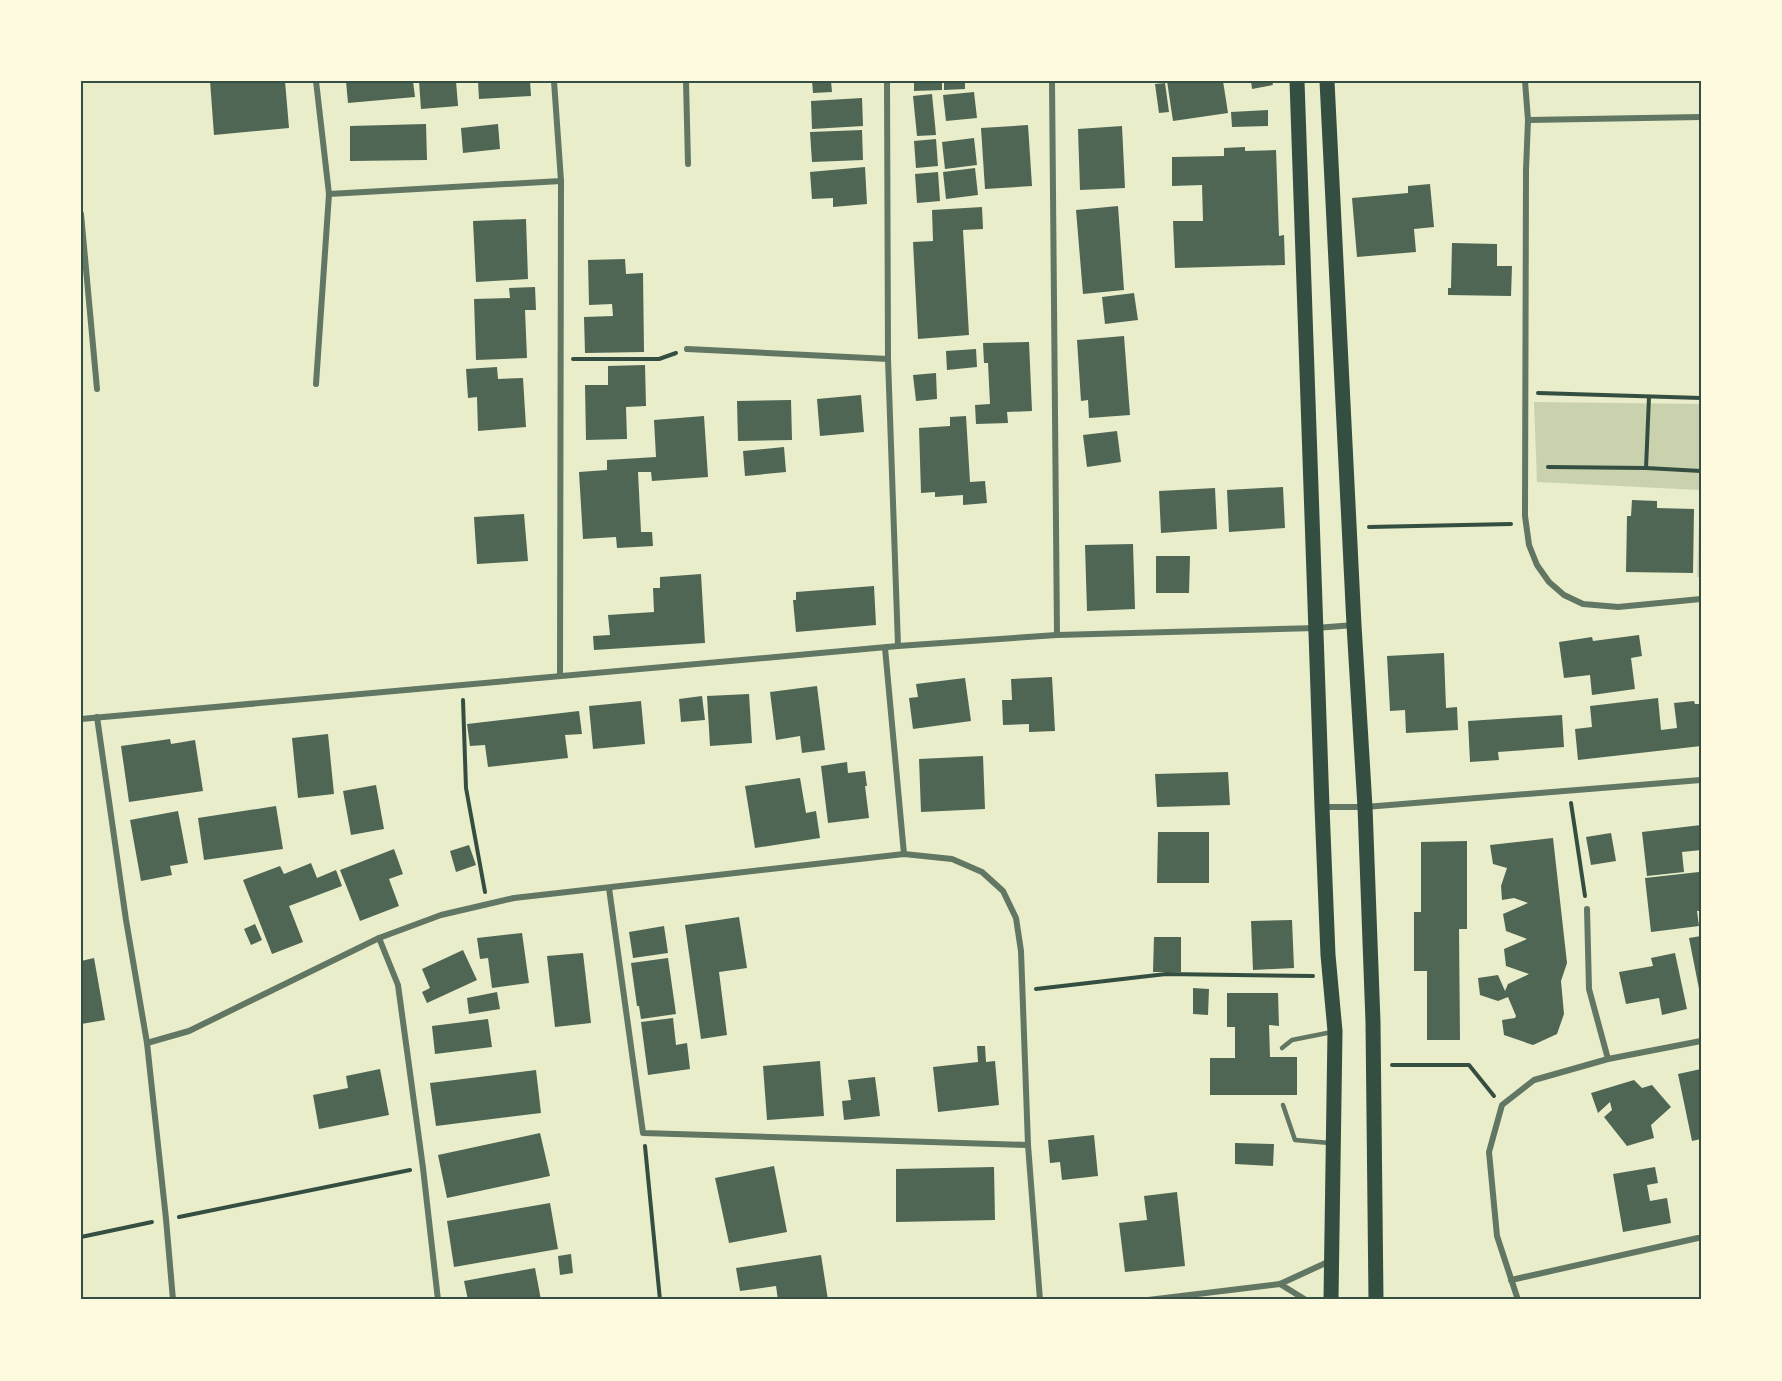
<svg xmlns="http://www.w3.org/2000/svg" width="1782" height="1381" viewBox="0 0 1782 1381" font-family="'DejaVu Sans',sans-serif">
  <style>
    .green { fill: #cad2ad }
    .building { fill: #4f6655 }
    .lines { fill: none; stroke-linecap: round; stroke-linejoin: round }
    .path { stroke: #344e41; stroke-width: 4 }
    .service { stroke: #617663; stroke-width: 4.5 }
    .minor { stroke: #617663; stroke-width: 6 }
    .primary { stroke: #344e41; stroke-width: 15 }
    .neatline { fill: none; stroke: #344e41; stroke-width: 2 }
  </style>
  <rect width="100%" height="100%" fill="#e9edc9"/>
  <path class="green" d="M1534,402L1701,404V577H1697L1700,490L1537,482Z"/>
  <g class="building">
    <path d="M210,81H285L289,128L214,135Z"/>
    <path d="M346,81H413L415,97L348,103Z"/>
    <path d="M419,81H456L458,106L421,109Z"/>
    <path d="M478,81H530L531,96L479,99Z"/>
    <path d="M812,81H831L832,92L813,93Z"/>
    <path d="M914,81H942V90L914,91Z"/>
    <path d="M944,81H965V89L944,90Z"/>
    <path d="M1167,81H1223L1228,113L1173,121Z"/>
    <path d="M1251,81H1272L1273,85L1252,89Z"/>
    <path d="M1165,83L1169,112L1159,113L1155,84Z"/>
    <path d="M974,92L977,118L946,121L943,95Z"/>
    <path d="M932,94L936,135L917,136L913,96Z"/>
    <path d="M862,98L863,126L812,129L811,101Z"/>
    <path d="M1268,110V126L1232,127L1231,112Z"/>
    <path d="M426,124L427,160L350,161V126Z"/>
    <path d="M498,124L500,149L463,153L461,128Z"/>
    <path d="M1028,125L1032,186L985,189L981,128Z"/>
    <path d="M1122,126L1125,188L1080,190L1078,129Z"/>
    <path d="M862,130L863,160L812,162L810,132Z"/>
    <path d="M974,138L977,165L945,169L942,142Z"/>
    <path d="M936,139L938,166L916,168L914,141Z"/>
    <path d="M1245,147V151L1276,150L1279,236L1284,235L1285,265L1175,268L1173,221H1203L1202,185L1172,186V157L1224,156V148Z"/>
    <path d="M865,167L867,204L833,207V198L812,199L810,172Z"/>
    <path d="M975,168L978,195L946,199L943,172Z"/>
    <path d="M938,172L940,201L917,203L915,174Z"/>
    <path d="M1430,184L1434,227L1414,229L1416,252L1357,257L1352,198L1408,193V186Z"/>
    <path d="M1118,206L1124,290L1083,294L1076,210Z"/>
    <path d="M982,207L983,229L963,230L969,335L918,339L913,242L933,241L932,210Z"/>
    <path d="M526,219L528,279L476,282L473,221Z"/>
    <path d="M1452,243L1497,244V266H1512L1511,296L1448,295V288H1451Z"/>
    <path d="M625,259L626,274L643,273L644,352L585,353L584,317L613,316L612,304L589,305L588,260Z"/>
    <path d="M535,287L536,310H525L527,358L476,360L474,299L510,298L509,288Z"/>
    <path d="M1134,293L1138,320L1105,324L1102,297Z"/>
    <path d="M1124,336L1130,415L1089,418L1088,400L1081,401L1077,340Z"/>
    <path d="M1029,342L1032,411L1007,412L1008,423L976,424L975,405L990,404L988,363H984L983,343Z"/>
    <path d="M976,349L977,367L947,370L946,351Z"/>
    <path d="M645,365L646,406L626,407L627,439L586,440L585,385H608V366Z"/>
    <path d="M497,367L498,379L523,378L526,427L478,431L477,397L468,398L466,369Z"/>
    <path d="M936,373L937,399L916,401L913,375Z"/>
    <path d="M861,395L864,432L820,436L817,399Z"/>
    <path d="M791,400L792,440L738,441L737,401Z"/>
    <path d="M704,416L708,477L652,481L651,472H638L641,532H652L653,546L617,548L616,537L583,539L579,472L607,470V460L656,457L654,420Z"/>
    <path d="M966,416L970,482L985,481L987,503L963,505V495L935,497V492L921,493L919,428L950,426V417Z"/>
    <path d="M1117,431L1121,462L1087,467L1083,435Z"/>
    <path d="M784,447L786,472L745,476L743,451Z"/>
    <path d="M1283,487L1285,528L1229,532L1227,490Z"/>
    <path d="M1215,488L1217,529L1161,533L1159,491Z"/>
    <path d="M1632,500L1657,501V508L1694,509L1693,573L1626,572L1627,516H1631Z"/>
    <path d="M524,514L528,561L477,564L474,517Z"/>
    <path d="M1133,544L1135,609L1087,611L1085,545Z"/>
    <path d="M1156,556H1190L1189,593H1156Z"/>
    <path d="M701,574L705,643L594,650L593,636L610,635L608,615L654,612L653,588H660V577Z"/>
    <path d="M874,586L876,625L796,632L793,600H796V592Z"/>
    <path d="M1639,635L1642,656L1631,658L1635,689L1592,695L1590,675L1564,678L1559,642L1592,637L1593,641Z"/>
    <path d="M1444,653L1446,708L1457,707L1458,730L1406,733L1405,710L1390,711L1387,656Z"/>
    <path d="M1052,677L1055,731L1029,732V724L1003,725L1002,700H1012L1011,679Z"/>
    <path d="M965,678L971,721L913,729L909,698L918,697L916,684Z"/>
    <path d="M817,686L825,750L802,753L800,736L776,740L770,692Z"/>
    <path d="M749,694L752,743L710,746L707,696Z"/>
    <path d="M702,696L705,720L681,722L679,699Z"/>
    <path d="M1658,698L1661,730L1677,728L1674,703L1694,701L1695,704H1701V746L1578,760L1575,729L1592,727L1590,706Z"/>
    <path d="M641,701L645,744L593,749L589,706Z"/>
    <path d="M579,711L582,734L565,735L568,758L488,767L485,745L470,746L467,724Z"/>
    <path d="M1562,715L1564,747L1498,752L1499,760L1470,762L1468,721Z"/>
    <path d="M328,734L334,794L298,798L292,738Z"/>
    <path d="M170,739L171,744L195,740L203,791L129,802L121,746Z"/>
    <path d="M983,756L985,809L921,812L919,759Z"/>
    <path d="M847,762L848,773L865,771L867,786H865L869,818L828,823L821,766Z"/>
    <path d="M1228,772L1230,805L1157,807L1155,774Z"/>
    <path d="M800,778L806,813L816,811L820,838L755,848L745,786Z"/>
    <path d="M376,785L384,829L351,835L343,791Z"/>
    <path d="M276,806L283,849L204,860L198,818Z"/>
    <path d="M178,811L188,863L170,866L172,875L141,881L130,820Z"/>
    <path d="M1701,825V850L1682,852L1684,872L1647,876L1642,832Z"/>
    <path d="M1158,832H1209V883H1157Z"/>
    <path d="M1611,833L1616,861L1591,865L1586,837Z"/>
    <path d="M1553,838L1567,963L1561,981L1564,1014L1557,1034L1533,1045L1504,1035L1502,1020L1515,1018L1516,1016L1508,997L1498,1001L1480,995L1478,978L1498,975L1505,991L1508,984L1529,974L1506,966L1504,949L1527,939L1506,931L1503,914L1528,903L1514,898L1502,900L1501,886L1507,868L1493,864L1490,845Z"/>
    <path d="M1467,841V929H1459L1460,1040H1427V971H1414V912H1421V842Z"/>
    <path d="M469,845L476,865L456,872L450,851Z"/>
    <path d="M394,849L403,874L389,879L399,906L360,921L340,870Z"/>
    <path d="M311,863L317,878L336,870L342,886L289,906L303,942L272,954L243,880L280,866L284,874Z"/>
    <path d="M1699,872L1701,887V911H1697L1699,926L1651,932L1645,878Z"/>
    <path d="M739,917L747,968L719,972L727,1035L701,1039L685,925Z"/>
    <path d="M1292,920L1294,968L1253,970L1251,921Z"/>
    <path d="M255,924L262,940L251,945L244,929Z"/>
    <path d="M664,926L668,953L633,958L629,932Z"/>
    <path d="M522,933L529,983L492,988L488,958L480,959L477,938Z"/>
    <path d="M1701,936V994H1700L1689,938Z"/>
    <path d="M1154,937H1181V972H1153Z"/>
    <path d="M463,950L477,980L427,1003L422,992L430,988L422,969Z"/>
    <path d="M583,953L591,1023L555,1027L547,956Z"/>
    <path d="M1675,953L1687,1009L1662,1015L1659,998L1626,1004L1619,972L1653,966L1651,958Z"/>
    <path d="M94,958L105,1020L81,1024V961Z"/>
    <path d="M668,958L676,1014L641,1019L639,1006H637L631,963Z"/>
    <path d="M1193,988L1209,989L1208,1015L1193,1014Z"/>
    <path d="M497,992L500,1009L469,1014L467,998Z"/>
    <path d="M1227,993H1278L1279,1026L1269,1025L1270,1057H1297V1095H1210V1058H1235V1027H1227Z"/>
    <path d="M673,1018L676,1045L687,1043L690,1069L648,1075L641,1022Z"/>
    <path d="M488,1019L492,1047L435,1054L432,1026Z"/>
    <path d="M977,1046H985L986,1062L995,1061L999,1105L938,1112L933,1067L978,1062Z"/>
    <path d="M820,1061L824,1116L767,1120L763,1066Z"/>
    <path d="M380,1069L389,1115L319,1129L313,1095L348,1088L346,1076Z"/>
    <path d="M1701,1069V1139L1692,1141L1678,1074Z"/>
    <path d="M536,1070L541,1113L436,1126L430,1083Z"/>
    <path d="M875,1077L880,1116L844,1120L842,1101L851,1100L848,1080Z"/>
    <path d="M1634,1080L1642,1088L1652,1085L1671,1107L1651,1125L1654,1138L1627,1146L1604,1117L1612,1110L1610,1102L1598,1113L1591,1093Z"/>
    <path d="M540,1133L550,1176L447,1198L438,1155Z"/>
    <path d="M1094,1135L1098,1176L1062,1180L1060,1162L1050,1163L1048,1140Z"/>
    <path d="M1235,1143L1274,1144L1273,1166L1235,1164Z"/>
    <path d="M774,1166L787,1232L729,1243L715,1178Z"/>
    <path d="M994,1167L995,1220L896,1222V1169Z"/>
    <path d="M1655,1167L1658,1183L1647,1185L1650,1201L1667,1198L1671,1223L1623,1232L1613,1174Z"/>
    <path d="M1177,1192L1185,1266L1125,1272L1119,1223L1147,1220L1144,1196Z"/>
    <path d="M550,1203L558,1249L454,1267L447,1221Z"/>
    <path d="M571,1254L573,1273L560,1275L558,1256Z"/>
    <path d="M821,1255L828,1300H778L776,1286L740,1291L736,1268Z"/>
    <path d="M535,1268L541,1300H468L464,1281Z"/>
  </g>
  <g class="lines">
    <g class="path">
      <path d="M573,359H659L676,353"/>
      <path d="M1538,393L1701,398"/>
      <path d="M1548,467L1646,468L1701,471"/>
      <path d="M1646,468L1649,397"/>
      <path d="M1369,527L1511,524"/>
      <path d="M463,700L466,788L485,892"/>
      <path d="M1571,803L1585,896"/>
      <path d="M1036,989L1166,974L1313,976"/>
      <path d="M1392,1065H1469L1494,1096"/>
      <path d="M645,1146L660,1300"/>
      <path d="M179,1217L410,1170"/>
      <path d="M81,1237L152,1222"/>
    </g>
    <g class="service">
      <path d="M1282,1048L1292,1040L1332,1032"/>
      <path d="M1283,1105L1295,1140L1330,1143"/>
    </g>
    <g class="minor">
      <path d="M316,81L329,194L316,384"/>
      <path d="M554,81L561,181L560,675"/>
      <path d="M686,81L688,164"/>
      <path d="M887,81L888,359L898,646"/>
      <path d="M1052,81L1057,635"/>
      <path d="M1525,81L1528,120L1526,170L1525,516L1529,545L1537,565L1549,582L1564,595L1583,604L1618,607L1701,599"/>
      <path d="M1528,120L1701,117"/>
      <path d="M329,194L561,181"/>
      <path d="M81,214L97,389"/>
      <path d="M687,349L888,359"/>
      <path d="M885,648L904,854"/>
      <path d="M97,717L126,920L147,1043L166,1219L173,1300"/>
      <path d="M81,719L898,646L1057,635L1316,628L1354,625"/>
      <path d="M1322,807H1365L1701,780"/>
      <path d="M609,888L643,1133L1028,1145"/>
      <path d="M1587,909L1589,989L1608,1059"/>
      <path d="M379,938L398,985L423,1168L438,1300"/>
      <path d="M147,1043L189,1031L379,938L441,915L514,898L904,854L952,859L982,872L1003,891L1016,918L1021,951L1028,1145L1040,1300"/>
      <path d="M1511,1280L1698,1238"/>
      <path d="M1280,1284L1306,1300"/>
      <path d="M1148,1300L1280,1284L1330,1261"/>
      <path d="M1518,1300L1497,1236L1489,1152L1502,1105L1534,1080L1608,1059L1701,1041"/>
    </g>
    <g class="primary">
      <path d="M1297,81L1322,807L1328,955L1335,1031L1331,1300"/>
      <path d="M1327,81L1354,625L1365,807L1373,1022L1376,1300"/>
    </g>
  </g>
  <rect width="1782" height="1381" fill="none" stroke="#fefae0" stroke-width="165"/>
  <rect x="82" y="82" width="1618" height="1216" class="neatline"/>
</svg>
